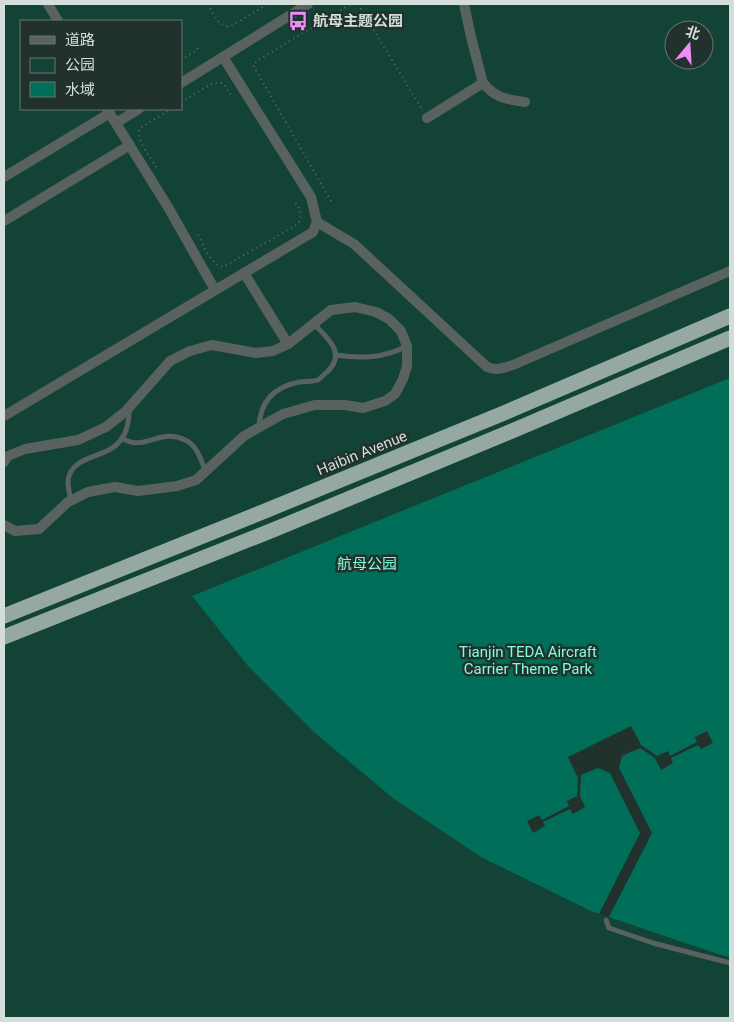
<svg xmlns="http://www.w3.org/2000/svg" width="734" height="1022" viewBox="0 0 734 1022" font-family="Roboto,'Noto Sans SC',sans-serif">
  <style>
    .green { fill: #134337; fill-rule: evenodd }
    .water { fill: #006e59 }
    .pier { fill: #21322d }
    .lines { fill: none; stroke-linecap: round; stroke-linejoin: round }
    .path { stroke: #5e6d68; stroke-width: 2; stroke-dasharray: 1 4; stroke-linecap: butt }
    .lane { stroke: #5a625f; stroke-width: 5 }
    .street { stroke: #5a625f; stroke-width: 10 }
    .highway { stroke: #95a9a2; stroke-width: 15 }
    .labels { text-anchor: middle; stroke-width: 5; stroke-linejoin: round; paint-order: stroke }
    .poi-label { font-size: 15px; font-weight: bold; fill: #d3ddda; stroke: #21322d; text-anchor: start }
    .street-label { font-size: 15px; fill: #d3ddda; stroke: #21322d }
    .park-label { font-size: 15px; fill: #81fddc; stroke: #21322d }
  </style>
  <rect width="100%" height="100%" fill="#21322d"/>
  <path class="green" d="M4,4H730V1018H4ZM21,21H181V109H21ZM674,30H704V60H674Z"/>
  <path class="water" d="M730,378V957L718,954L591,911L481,857L394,799L315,733L248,666L192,596Z"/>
  <path class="pier" d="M631,726L641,745L657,756L668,751L670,756L697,742L695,737L707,731L713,743L701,749L698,745L671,758L673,763L661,770L655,758L640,748L622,756L619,768L652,833L609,917L599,914L640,833L610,773L598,768L581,775L580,796L585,807L573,814L570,809L543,822L545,826L533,833L527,821L539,815L542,820L569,806L567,801L577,796L578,778L568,757Z"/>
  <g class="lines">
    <g class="path">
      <path d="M208,4C213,13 218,28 231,26L268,4"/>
      <path d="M358,4L423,111"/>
      <path d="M181,60L197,50L198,46"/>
      <path d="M181,102L213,83H223L233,98"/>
      <path d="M156,167C150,156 135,140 140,128L171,109"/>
      <path d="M331,201L253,65L257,61L351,4"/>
      <path d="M198,235C205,247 209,263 223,267L298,224C303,214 300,208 293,200"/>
    </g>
    <g class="lane">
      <path d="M336,355C362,359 384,358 407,346"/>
      <path d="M259,427C260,402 274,387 299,382C304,381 313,382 318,380C321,378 324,374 327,372C347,353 328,339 314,324"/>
      <path d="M122,438C144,453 160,427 185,440C197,445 202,460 205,472"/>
      <path d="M71,501C70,495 68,488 68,482C69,457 101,458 115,446C126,437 129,424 129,411"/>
      <path d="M606,920L609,928L653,943L730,963"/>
    </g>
    <g class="street">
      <path d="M48,4L58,21"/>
      <path d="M181,83L308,4"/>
      <path d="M483,83C496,98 504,99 525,102"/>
      <path d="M107,109L168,207L215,290"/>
      <path d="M427,118L483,83L471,37L464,4"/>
      <path d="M116,123L139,109"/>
      <path d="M4,177L110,113"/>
      <path d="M4,221L130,145"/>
      <path d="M317,222L354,244L487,367C496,371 503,368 513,365L730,271"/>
      <path d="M244,273L288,344"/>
      <path d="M4,416L313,232L317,222L311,197L223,57"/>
      <path d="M4,462L8,456L25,449L78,440L106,427L126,411L170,361L190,351L212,345L256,353L273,351L288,344L331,310L355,307L376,312L389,319L401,331L407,346V366L403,379L395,394L385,401L363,408L345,405H315L283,414L244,436L196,480L177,486L138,491L115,487L88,492L68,502L39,529L15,531L4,525"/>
    </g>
    <g class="highway">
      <path d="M4,616L265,511L504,413L730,316"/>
      <path d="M4,637L273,530L512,431L730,338"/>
    </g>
  </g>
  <defs>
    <symbol id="bus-bare" viewBox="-9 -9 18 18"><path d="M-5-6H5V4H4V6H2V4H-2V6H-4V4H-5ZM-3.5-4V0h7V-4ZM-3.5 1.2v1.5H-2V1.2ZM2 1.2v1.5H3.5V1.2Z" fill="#ee8cf8" stroke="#21322d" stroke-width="2.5" paint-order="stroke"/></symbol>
  </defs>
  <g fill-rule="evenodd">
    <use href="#bus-bare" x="284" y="7" width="28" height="28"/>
  </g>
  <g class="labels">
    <g class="poi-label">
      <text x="313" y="26">航母主题公园</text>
    </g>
    <g class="street-label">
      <text transform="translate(362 453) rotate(-22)" y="5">Haibin Avenue</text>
    </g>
    <g class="park-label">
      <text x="367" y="569">航母公园</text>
      <text x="528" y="657">Tianjin TEDA Aircraft<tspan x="528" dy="17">Carrier Theme Park</tspan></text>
    </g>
  </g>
  <rect width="734" height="1022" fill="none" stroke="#d3ddda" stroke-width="10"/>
  <rect x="20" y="20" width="162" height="90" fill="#21322d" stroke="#687672"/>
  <rect x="30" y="36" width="25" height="8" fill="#5a625f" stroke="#687672"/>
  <text x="65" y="45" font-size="15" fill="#d3ddda">道路</text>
  <rect x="30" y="58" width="25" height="15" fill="#134337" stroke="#687672"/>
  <text x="65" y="70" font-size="15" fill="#d3ddda">公园</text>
  <rect x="30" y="82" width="25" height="15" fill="#006e59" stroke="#687672"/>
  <text x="65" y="95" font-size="15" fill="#d3ddda">水域</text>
  <g transform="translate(689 45) rotate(18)"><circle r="24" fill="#21322d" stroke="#687672"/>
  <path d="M0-4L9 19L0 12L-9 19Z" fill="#ee8cf8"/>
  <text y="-8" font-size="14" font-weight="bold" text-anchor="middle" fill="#d3ddda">北</text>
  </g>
</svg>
